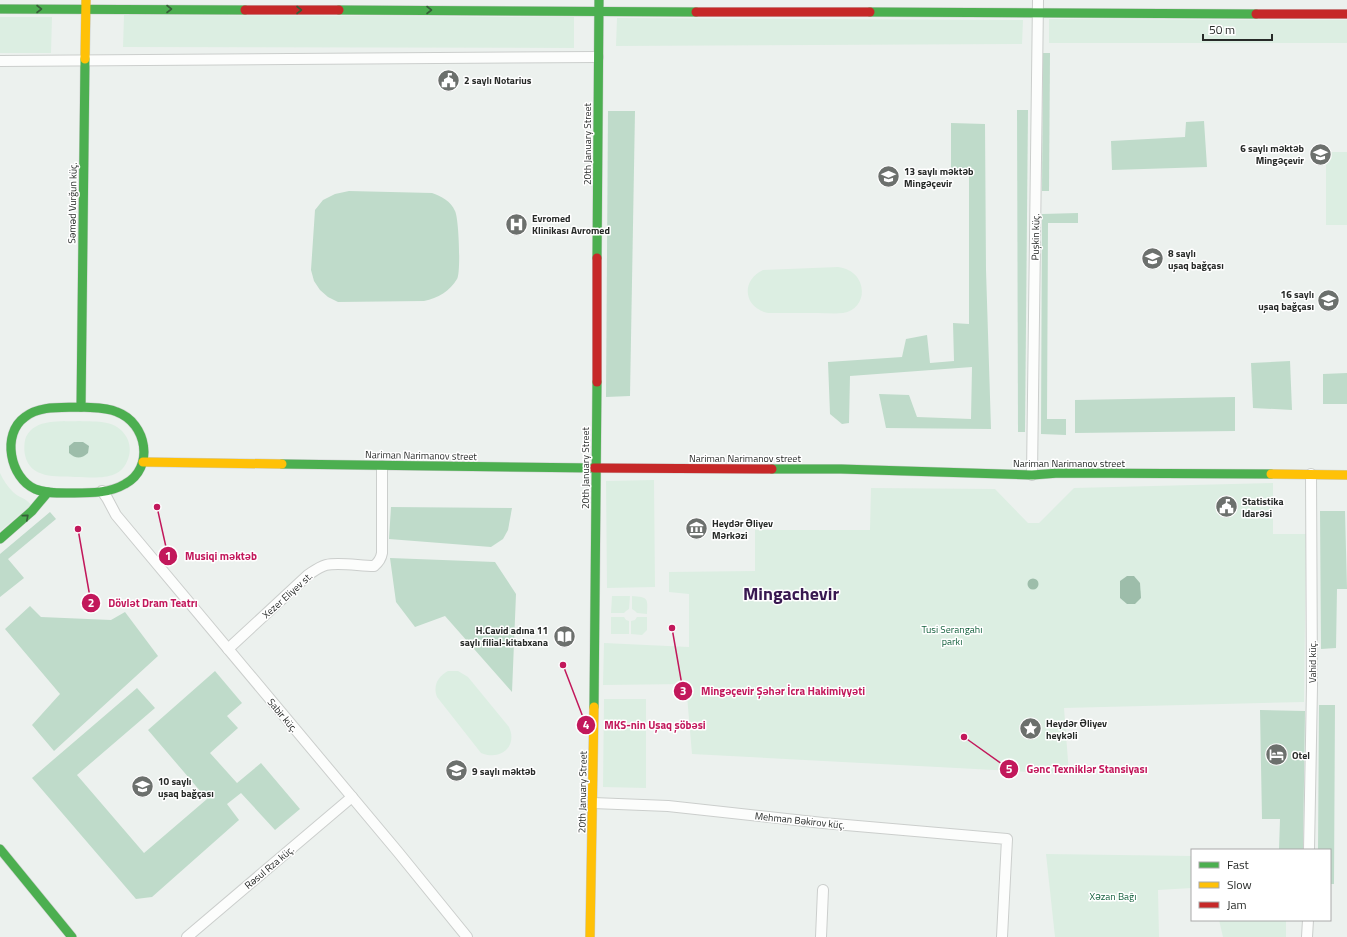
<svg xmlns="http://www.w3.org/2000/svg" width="1347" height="937" viewBox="0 0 1347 937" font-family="'Titillium Web',sans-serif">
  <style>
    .green { fill: #dceee2 }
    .forest { fill: #bfdbca }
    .water { fill: #9dbdaa }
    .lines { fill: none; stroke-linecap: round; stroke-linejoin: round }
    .street-casing { stroke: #cbcecc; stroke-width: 12 }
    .fast-casing { stroke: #cbcecc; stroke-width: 10 }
    .slow-casing { stroke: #cbcecc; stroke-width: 10 }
    .jam-casing { stroke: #cbcecc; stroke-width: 10 }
    .street { stroke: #fcfdfc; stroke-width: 10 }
    .fast { stroke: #4caf50; stroke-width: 9 }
    .slow { stroke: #ffc107; stroke-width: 9 }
    .jam { stroke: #c62828; stroke-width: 9 }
    .oneway { stroke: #365f38 }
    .labels { text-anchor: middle; stroke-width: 3; stroke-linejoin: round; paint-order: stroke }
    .poi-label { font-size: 10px; font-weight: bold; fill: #272a28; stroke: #fff; text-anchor: start }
    .street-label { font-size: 10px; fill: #272a28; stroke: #fff }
    .park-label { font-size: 10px; fill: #15613e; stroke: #fff }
    .town-label { font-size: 18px; font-weight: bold; fill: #391951; stroke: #fff }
    .leader { fill: none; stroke: #c2185b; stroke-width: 1.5 }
    .callout-dot { fill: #c2185b; stroke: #fff; stroke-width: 1.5 }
    .mark-label { font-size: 12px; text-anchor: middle; font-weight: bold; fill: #fff }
    .callout-label { font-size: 11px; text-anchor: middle; font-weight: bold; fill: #c2185b; stroke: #fff; stroke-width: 3; stroke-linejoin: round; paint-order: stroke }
  </style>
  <rect width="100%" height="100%" fill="#ecf1ee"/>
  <g class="green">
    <path d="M124,15L574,17V48L123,47Z"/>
    <path d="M0,17H52L51,53H0Z"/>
    <path d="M617,18L1023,20L1022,44L616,46Z"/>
    <path d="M1049,19L1347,20V43H1049Z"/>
    <rect x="1326" y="152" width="21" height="73"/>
    <path d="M838,267C869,271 869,309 843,313C835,314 826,313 818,313C802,313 785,313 768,313C744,308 740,281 763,270Z"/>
    <path d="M79,421C97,422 117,419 127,438C130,444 131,452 128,459C120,482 95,477 75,477C56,476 30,479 25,455C24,450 24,442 26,437C35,418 61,422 79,421Z"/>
    <path d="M0,473C3,480 8,487 13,492C19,498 25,497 31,505L0,531Z"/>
    <path d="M654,480L655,587L607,588L606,481Z"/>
    <path d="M1273,483V534H1306L1304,702L1064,708L1069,774L692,754L686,684L603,685L604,643L689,647V594L669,592V572L755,571V530H870L871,488L995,489L1028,523H1039L1074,488Z"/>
    <path d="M612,596H630L629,609L626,611L624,613H611Z"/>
    <path d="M632,596C648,597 648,598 647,614L637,613L635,611L632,609Z"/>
    <path d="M611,617H624L626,620L629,621V634H611Z"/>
    <path d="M637,617H647V630L642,635L631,634V621L635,620Z"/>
    <path d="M448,671H458L468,677L509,727C518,747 500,761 481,753L437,697C433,686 437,677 448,671Z"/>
    <path d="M604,699H646V788L603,787Z"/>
    <path d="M1046,854L1192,856V888L1158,890L1159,937H1055Z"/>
    <path d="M1219,920H1286V937H1223Z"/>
  </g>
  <g class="forest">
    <path d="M1043,53H1050L1049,191H1042Z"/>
    <path d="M1017,110H1028L1025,432H1018Z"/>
    <path d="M608,111H635L630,396L606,397Z"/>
    <path d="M1204,121L1207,167L1112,170L1111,141L1185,137L1186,122Z"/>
    <path d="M951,123L985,124L986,270L991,429L886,428L879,394L909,395L917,417L971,419L972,367L850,376L849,423L842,424L830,414L828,362L902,357L906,339L927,335L930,363L954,361L953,323L969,324V168L951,169Z"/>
    <path d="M349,191L432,193C441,196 451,201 455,211C459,218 461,274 457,279C450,291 438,298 424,301L338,302L328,297L320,290L314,281L311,270L315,210L323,200L335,194Z"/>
    <path d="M1078,213V223H1048L1047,419H1066V435L1041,434L1042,214Z"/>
    <path d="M1290,361L1292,410L1253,408L1251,363Z"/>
    <path d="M1347,373V404H1323V374Z"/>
    <path d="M1235,397V431L1075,433V400Z"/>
    <path d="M391,507L512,508L508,530L503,539L491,547L389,539Z"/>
    <path d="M1320,511H1345L1347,589H1337L1336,648L1321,649Z"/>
    <path d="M50,512L56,519L8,559L24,578L0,597V554Z"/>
    <path d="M390,558L495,562L516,594L512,692L445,616L415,627L396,602Z"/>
    <path d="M30,606L41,617L111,620L125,612L158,656L54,751L32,725L60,694L5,629Z"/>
    <path d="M215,671L242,703L227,716L238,728L210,753L237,783L261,763L300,809L275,830L241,793L227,804L239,820L152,897L136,899L32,778L137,688L155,708L77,775L144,853L207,799L148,730Z"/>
    <path d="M1319,705H1335L1334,884H1330V850H1318Z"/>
    <path d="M1260,710L1305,711L1303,850H1279L1280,819H1262Z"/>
  </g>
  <g class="water">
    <path d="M74,442H83L89,446L88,453C81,459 76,459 69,453V446Z"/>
    <path d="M1127,576H1134L1140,583L1141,598L1135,604H1127L1120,598V581Z"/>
    <circle cx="1033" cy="584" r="5.5"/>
  </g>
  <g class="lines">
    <defs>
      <g id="street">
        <path d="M0,61L598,57"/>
        <path d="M1032,475L1038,0"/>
        <path d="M102,491L107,498L116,515L398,852L467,937"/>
        <path d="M228,649L308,575C314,571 319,567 326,565C339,562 360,566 374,566C379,562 381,559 382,553V466"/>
        <path d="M593,803L668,806L823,823L1007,839L1002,937"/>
        <path d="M1309,850L1312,686L1311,474"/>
        <path d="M187,937L352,797"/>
        <path d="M821,937L823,890"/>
        <path d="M1307,937L1308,920"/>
      </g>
      <g id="fast">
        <path d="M0,9L245,10"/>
        <path d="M339,10L696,12"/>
        <path d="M870,12L1256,14"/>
        <path d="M597,258L599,0"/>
        <path d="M81,407L85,59"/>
        <path d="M81,407C93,408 106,407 117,412C147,423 155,468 125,484C110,493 91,493 74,493C62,493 47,494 35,489C10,478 1,434 25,417C40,405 63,408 81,407Z"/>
        <path d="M282,464L594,468"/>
        <path d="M772,469H841L1032,475L1059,473L1271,474"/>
        <path d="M0,539L32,511L48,492"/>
        <path d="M594,707L597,382"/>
        <path d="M0,849L72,937"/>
      </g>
      <g id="slow">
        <path d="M85,59L86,0"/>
        <path d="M143,462L282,464"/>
        <path d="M1271,474L1347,475"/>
        <path d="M590,937L594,707"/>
      </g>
      <g id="jam">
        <path d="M245,10H339"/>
        <path d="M696,12H870"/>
        <path d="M1256,14H1347"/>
        <path d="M597,382V258"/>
        <path d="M594,468L772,469"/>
      </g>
    </defs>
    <use href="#street" class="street-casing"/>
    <use href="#fast" class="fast-casing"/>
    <use href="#slow" class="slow-casing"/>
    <use href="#jam" class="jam-casing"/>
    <use href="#street" class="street"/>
    <use href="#fast" class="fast"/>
    <use href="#slow" class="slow"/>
    <use href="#jam" class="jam"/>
  </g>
  <defs><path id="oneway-chevron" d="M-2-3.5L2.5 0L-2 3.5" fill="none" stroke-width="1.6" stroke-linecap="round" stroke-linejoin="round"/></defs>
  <g class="oneway">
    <use href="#oneway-chevron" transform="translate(39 9)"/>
    <use href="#oneway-chevron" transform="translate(169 9)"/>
    <use href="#oneway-chevron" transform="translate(299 10)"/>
    <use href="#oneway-chevron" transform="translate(429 10)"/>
    <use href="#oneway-chevron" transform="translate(26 517) rotate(-41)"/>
  </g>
  <defs>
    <symbol id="civic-disc" viewBox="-11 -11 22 22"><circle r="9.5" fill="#6c706d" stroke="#fff"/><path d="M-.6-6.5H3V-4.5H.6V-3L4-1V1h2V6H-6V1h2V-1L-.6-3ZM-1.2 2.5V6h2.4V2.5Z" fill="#fff"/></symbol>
    <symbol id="school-disc" viewBox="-11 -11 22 22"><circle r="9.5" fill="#6c706d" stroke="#fff"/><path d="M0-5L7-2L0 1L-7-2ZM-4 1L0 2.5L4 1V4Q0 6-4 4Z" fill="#fff"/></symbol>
    <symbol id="hospital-disc" viewBox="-11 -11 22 22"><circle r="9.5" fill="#6c706d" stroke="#fff"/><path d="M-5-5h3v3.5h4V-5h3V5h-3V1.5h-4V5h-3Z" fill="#fff"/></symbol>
    <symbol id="museum-disc" viewBox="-11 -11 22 22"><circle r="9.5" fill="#6c706d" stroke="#fff"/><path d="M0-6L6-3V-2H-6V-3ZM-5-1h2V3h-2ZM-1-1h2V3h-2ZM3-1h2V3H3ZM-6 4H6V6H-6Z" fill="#fff"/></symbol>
    <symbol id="library-disc" viewBox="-11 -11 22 22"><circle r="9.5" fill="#6c706d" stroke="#fff"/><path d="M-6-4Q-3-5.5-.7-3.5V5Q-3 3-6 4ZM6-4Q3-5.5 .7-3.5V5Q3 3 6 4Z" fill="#fff"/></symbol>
    <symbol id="sight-disc" viewBox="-11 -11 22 22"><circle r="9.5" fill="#6c706d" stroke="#fff"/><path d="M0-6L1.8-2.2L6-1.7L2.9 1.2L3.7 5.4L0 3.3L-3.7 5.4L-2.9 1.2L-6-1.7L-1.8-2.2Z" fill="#fff"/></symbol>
    <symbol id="hotel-disc" viewBox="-11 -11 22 22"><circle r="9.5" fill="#6c706d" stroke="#fff"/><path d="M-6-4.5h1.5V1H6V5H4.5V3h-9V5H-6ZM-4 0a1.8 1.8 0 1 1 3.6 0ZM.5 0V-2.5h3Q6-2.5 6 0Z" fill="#fff"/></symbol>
  </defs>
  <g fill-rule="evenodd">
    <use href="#civic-disc" x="436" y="68" width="25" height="25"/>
    <use href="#school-disc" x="1308" y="142" width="25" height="25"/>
    <use href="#school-disc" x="876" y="164" width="25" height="25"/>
    <use href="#hospital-disc" x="504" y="212" width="25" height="25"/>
    <use href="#school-disc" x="1140" y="246" width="25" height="25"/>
    <use href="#school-disc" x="1316" y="288" width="25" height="25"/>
    <use href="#civic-disc" x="1214" y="494" width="25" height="25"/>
    <use href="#museum-disc" x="684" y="516" width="25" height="25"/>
    <use href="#library-disc" x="552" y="624" width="25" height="25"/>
    <use href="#sight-disc" x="1018" y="716" width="25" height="25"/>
    <use href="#hotel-disc" x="1264" y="742" width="25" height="25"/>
    <use href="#school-disc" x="444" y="758" width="25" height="25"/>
    <use href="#school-disc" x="130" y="774" width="25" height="25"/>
  </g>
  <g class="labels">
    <g class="poi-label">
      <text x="464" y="84">2 saylı Notarius</text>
      <text x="1304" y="152" text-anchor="end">6 saylı məktəb<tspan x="1304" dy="12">Mingəçevir</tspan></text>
      <text x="904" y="175">13 saylı məktəb<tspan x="904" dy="12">Mingəçevir</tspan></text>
      <text x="532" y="222">Evromed<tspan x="532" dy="12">Klinikası Avromed</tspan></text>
      <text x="1168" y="257">8 saylı<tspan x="1168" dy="12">uşaq bağçası</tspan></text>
      <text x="1314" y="298" text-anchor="end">16 saylı<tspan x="1314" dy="12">uşaq bağçası</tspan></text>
      <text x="1242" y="505">Statistika<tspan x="1242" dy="12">Idarəsi</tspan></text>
      <text x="712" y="527">Heydər Əliyev<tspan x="712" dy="12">Mərkəzi</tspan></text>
      <text x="548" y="634" text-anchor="end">H.Cavid adına 11<tspan x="548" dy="12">saylı filial-kitabxana</tspan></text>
      <text x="1046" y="727">Heydər Əliyev<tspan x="1046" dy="12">heykəli</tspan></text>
      <text x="1292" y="759">Otel</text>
      <text x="472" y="775">9 saylı məktəb</text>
      <text x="158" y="785">10 saylı<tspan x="158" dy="12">uşaq bağçası</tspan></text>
    </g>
    <g class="street-label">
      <text transform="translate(587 144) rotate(-90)" y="4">20th January Street</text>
      <text transform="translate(72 203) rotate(-89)" y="4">Səməd Vurğun küç.</text>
      <text transform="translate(1035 237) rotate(-89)" y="4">Puşkin küç.</text>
      <text transform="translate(421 455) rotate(1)" y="4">Nariman Narimanov street</text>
      <text x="745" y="462">Nariman Narimanov street</text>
      <text x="1069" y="467">Nariman Narimanov street</text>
      <text transform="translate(585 468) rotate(-90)" y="4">20th January Street</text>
      <text transform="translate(287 595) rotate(-42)" y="4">Xezer Eliyev st.</text>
      <text transform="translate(1312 662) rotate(-90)" y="4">Vahid küç.</text>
      <text transform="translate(283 715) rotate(50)" y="4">Sabir küç.</text>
      <text transform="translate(582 792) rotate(-89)" y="4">20th January Street</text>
      <text transform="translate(800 820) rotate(6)" y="4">Mehman Bəkirov küç.</text>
      <text transform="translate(269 867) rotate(-40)" y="4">Rəsul Rza küç.</text>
    </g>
    <g class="park-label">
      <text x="952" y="633">Tusi Serangahı<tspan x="952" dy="12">parkı</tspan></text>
      <text x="1113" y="900">Xəzan Bağı</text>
    </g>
    <g class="town-label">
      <text x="791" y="600">Mingachevir</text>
    </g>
  </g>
  <path class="leader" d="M157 507L168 556M78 529L91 603M672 628L683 691M563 665L586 725M964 737L1009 769"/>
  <g class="callout-dot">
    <circle cx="157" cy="507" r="4"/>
    <circle cx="78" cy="529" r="4"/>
    <circle cx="672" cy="628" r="4"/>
    <circle cx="563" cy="665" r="4"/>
    <circle cx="964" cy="737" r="4"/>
    <circle cx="168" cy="556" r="10"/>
    <circle cx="91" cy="603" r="10"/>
    <circle cx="683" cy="691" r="10"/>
    <circle cx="586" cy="725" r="10"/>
    <circle cx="1009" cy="769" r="10"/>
  </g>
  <g class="mark-label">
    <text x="168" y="560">1</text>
    <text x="91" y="607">2</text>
    <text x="683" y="695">3</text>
    <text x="586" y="729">4</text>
    <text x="1009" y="773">5</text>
  </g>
  <g class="callout-label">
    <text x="221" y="560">Musiqi məktəb</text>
    <text x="153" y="607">Dövlət Dram Teatrı</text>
    <text x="783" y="695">Mingəçevir Şəhər İcra Hakimiyyəti</text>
    <text x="655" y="729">MKS-nin Uşaq şöbəsi</text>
    <text x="1087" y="773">Gənc Texniklər Stansiyası</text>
  </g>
  <rect x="1191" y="849" width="140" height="72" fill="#ffffff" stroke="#a9aaa9"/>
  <rect x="1199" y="862" width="20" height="6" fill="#4caf50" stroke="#a9aaa9"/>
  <text x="1227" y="869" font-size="12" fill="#272a28">Fast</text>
  <rect x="1199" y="882" width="20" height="6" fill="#ffc107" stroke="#a9aaa9"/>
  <text x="1227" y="889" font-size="12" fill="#272a28">Slow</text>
  <rect x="1199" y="902" width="20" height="6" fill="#c62828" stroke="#a9aaa9"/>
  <text x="1227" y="909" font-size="12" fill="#272a28">Jam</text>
  <path d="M1203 34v6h69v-6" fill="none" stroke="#272a28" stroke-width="2"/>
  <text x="1209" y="34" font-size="12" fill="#272a28" stroke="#ffffff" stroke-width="3" paint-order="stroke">50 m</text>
</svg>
